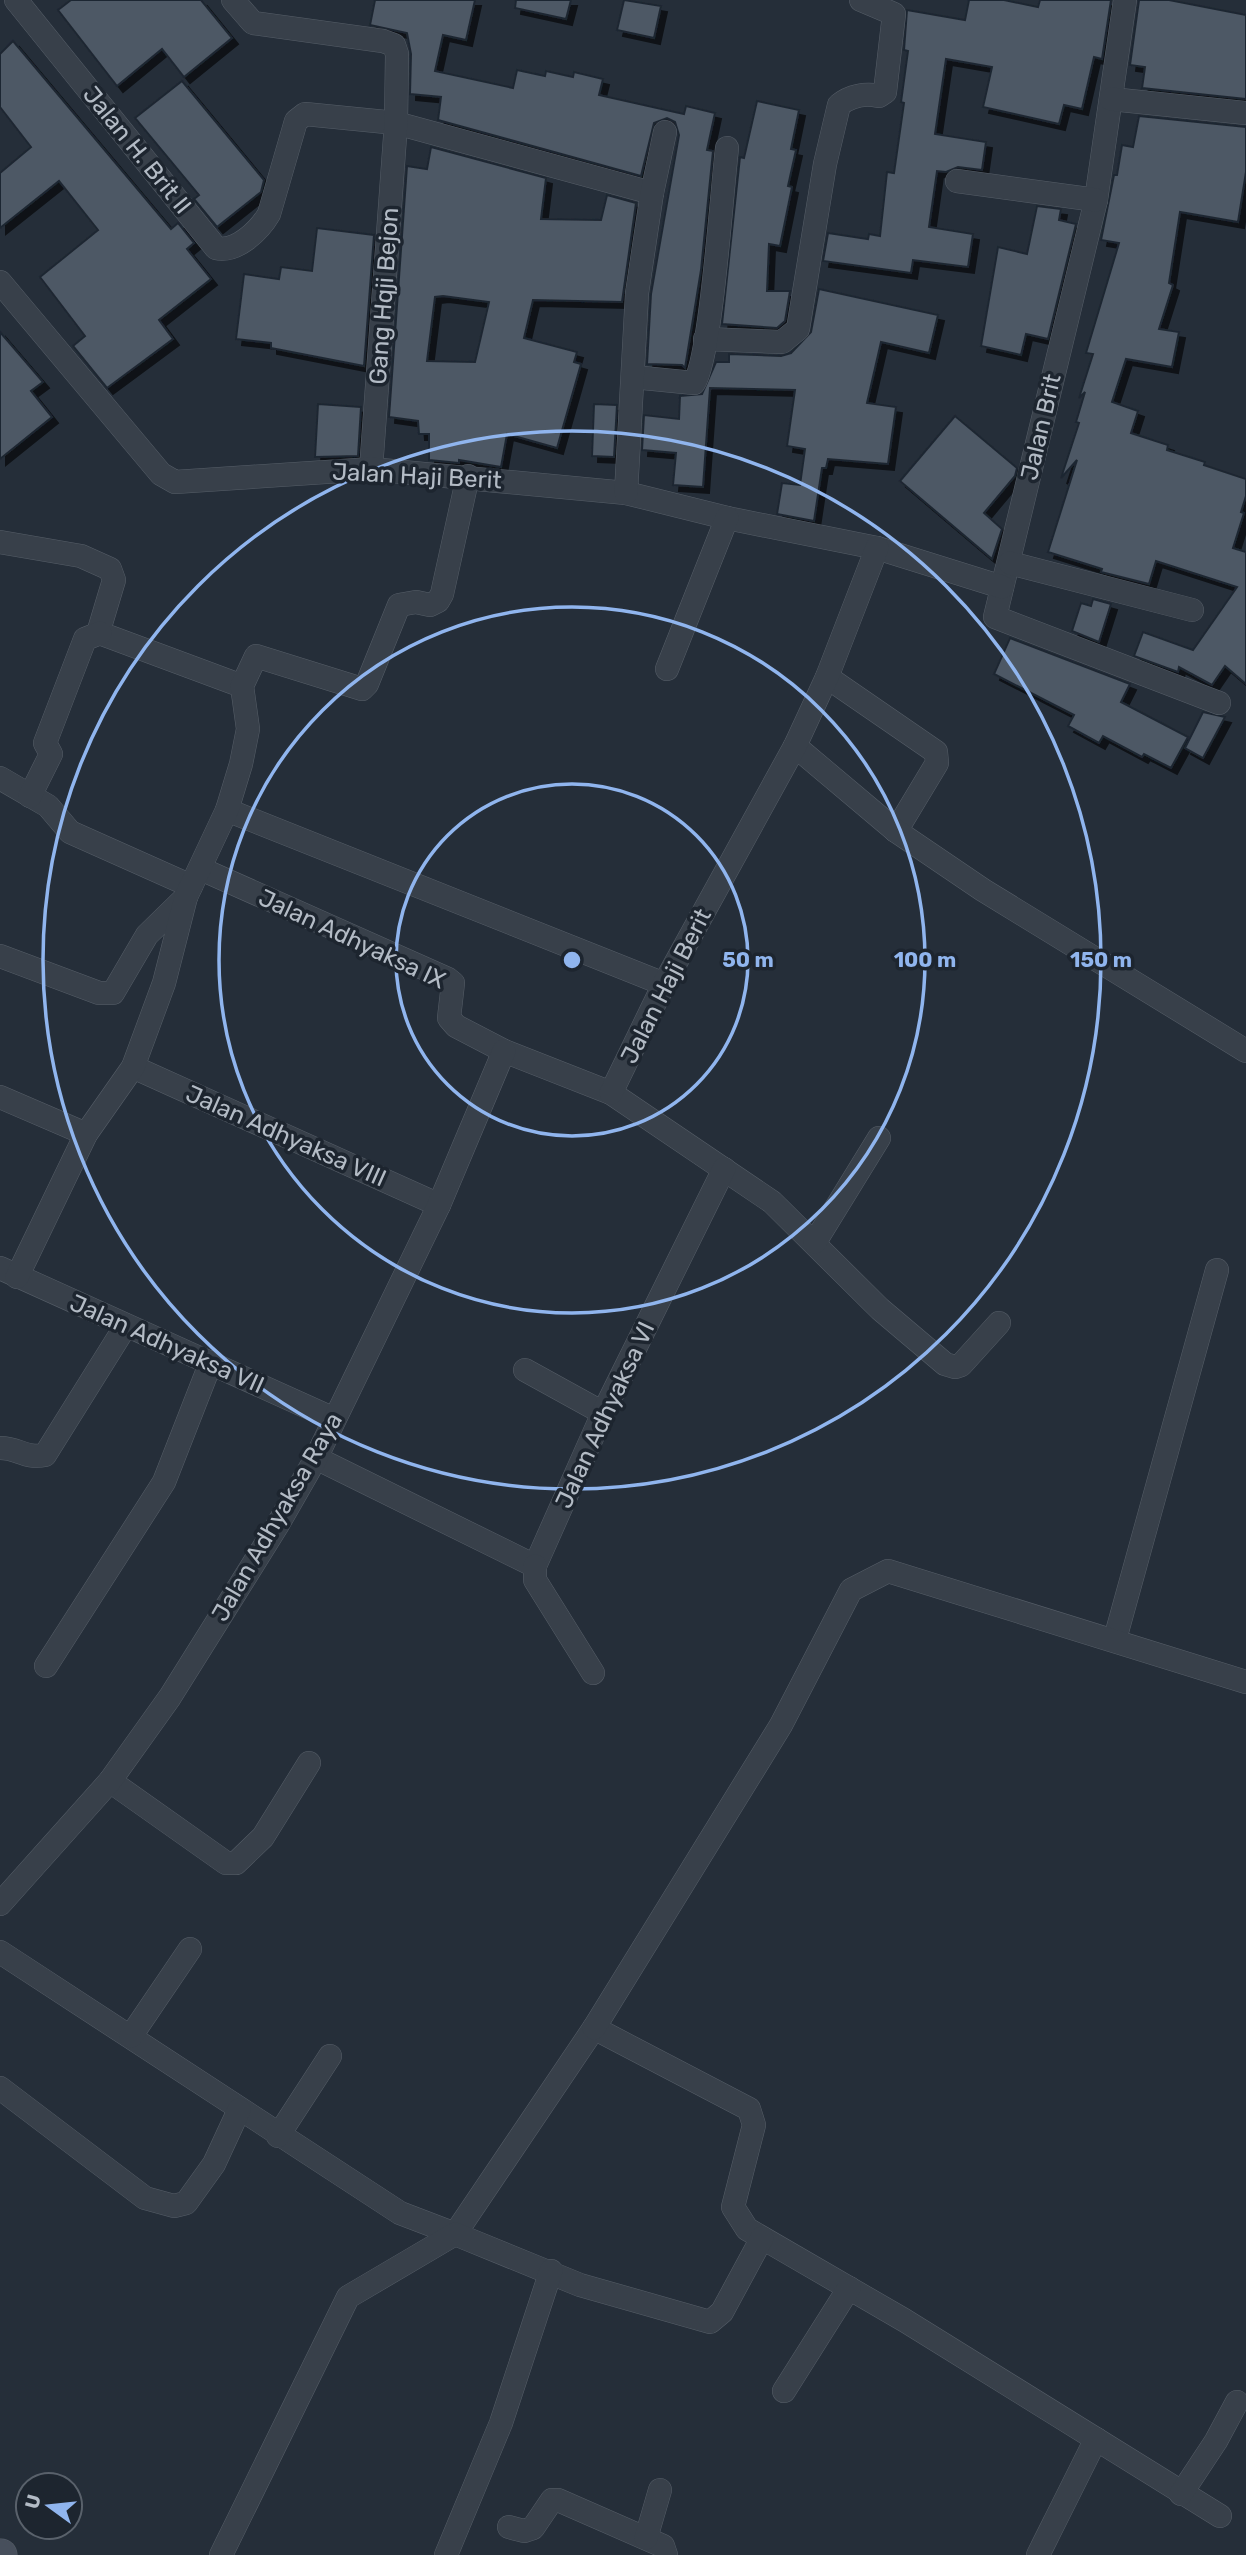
<svg xmlns="http://www.w3.org/2000/svg" width="1246" height="2555" viewBox="0 0 1246 2555" font-family="Rubik,sans-serif">
  <style>
    .building { fill: #4d5865; stroke: #1f2731; stroke-width: 2; fill-rule: evenodd; filter: url(#shadow) }
    .lines { fill: none; stroke-linecap: round; stroke-linejoin: round }
    .minor-casing { stroke: #565e68; stroke-width: 24 }
    .secondary-casing { stroke: #565e68; stroke-width: 33 }
    .minor { stroke: #38404a; stroke-width: 23 }
    .secondary { stroke: #474f5c; stroke-width: 32 }
    .ring { fill: none; stroke: #90b5ee; stroke-width: 3.5 }
    .labels { text-anchor: middle; stroke-width: 7; stroke-linejoin: round; paint-order: stroke }
    .street-label { font-size: 24px; fill: #b3bbc5; stroke: #1d252f }
    .centre { fill: #90b5ee; stroke: #1d252f; stroke-width: 3.5 }
    .ring-label { font-size: 21px; text-anchor: middle; font-weight: bold; fill: #90b5ee; stroke: #1d252f; stroke-width: 7; stroke-linejoin: round; paint-order: stroke }
  </style>
  <defs>
    <filter id="shadow"><feDropShadow dx="6" dy="6" stdDeviation="0" flood-color="#0009"/></filter>
  </defs>
  <rect width="100%" height="100%" fill="#252e39"/>
  <g class="building">
    <path d="M71,0H201L232,38L184,77L162,49L117,86L58,10Z"/>
    <path d="M375,0H475L466,40L443,35L435,71L513,88L517,70L545,76L546,71L573,77L574,72L603,79L599,95L684,114L686,106L715,113L707,150L713,151L701,270L685,368L682,365L647,364L651,294L679,135L675,122L667,118L654,123L641,176L438,120L441,97L410,94L411,54L407,33L370,25Z"/>
    <path d="M516,0H571L566,19L515,8Z"/>
    <path d="M624,0L661,6L654,38L617,30Z"/>
    <path d="M969,0H1004L1038,7L1040,0H1111L1102,59L1094,57L1082,109L1064,105L1059,124L983,107L992,67L946,59L935,134L986,142L982,170L958,167L946,172L937,171L929,227L973,234L968,267L913,260L911,273L823,261L828,233L868,239L869,234L880,236L887,172L894,173L904,103L901,102L908,51L904,50L907,10L965,20Z"/>
    <path d="M1139,0H1169L1246,15V99L1142,88L1145,67L1130,65Z"/>
    <path d="M13,41L171,229L178,223L194,243L187,249L211,279L159,320L173,339L107,388L73,346L85,336L40,277L98,230L59,181L0,228V173L31,147L0,107V54Z"/>
    <path d="M182,81L264,180L261,192L217,227L194,199L199,195L135,118Z"/>
    <path d="M757,101L799,110L791,149L796,150L788,186L792,187L780,246L769,244L767,291H790L785,321L777,328L722,324L740,157L744,158Z"/>
    <path d="M1139,116L1246,127V172L1238,222L1180,212L1169,283L1173,285L1159,329L1179,332L1172,367L1126,359L1112,402L1138,411L1131,433L1168,445L1167,450L1205,462L1204,465L1246,479V496L1241,512L1244,513L1233,548L1246,552V684L1225,666L1212,685L1179,667L1178,672L1134,656L1143,632L1193,650L1237,587L1156,561L1149,584L1101,572L1102,569L1048,552L1077,460L1061,478L1079,423L1076,422L1085,392L1079,398L1093,354L1086,353L1119,243L1101,240L1114,175H1117L1122,145L1133,147Z"/>
    <path d="M431,147L546,178L541,219L601,220L607,195L636,203L622,302L533,300L524,338L577,352L574,362L581,364L557,448L507,434L501,467L459,460V463L429,460V434H419L418,421L389,417L407,166L427,169ZM443,296L489,302L475,362L427,361L435,297Z"/>
    <path d="M1037,206L1061,209L1059,220L1076,224L1048,339L1026,334L1021,355L981,346L998,247L1027,254Z"/>
    <path d="M317,228L374,235L364,366L271,348V343L236,339L244,274L279,279L281,267L312,271Z"/>
    <path d="M819,289L938,315L929,353L881,342L867,403L896,407L888,464L828,459L826,468H822L814,521L777,514L782,483L800,485L805,449L787,446L795,390L710,388L703,487L673,485L676,453L642,450L644,415L679,419L680,396L702,394L716,362H729V354L781,356L791,353L811,332Z"/>
    <path d="M0,332L43,382L31,391L52,417L0,459Z"/>
    <path d="M318,404L361,407L358,456L315,457Z"/>
    <path d="M594,404L617,405L614,457L592,456Z"/>
    <path d="M955,416L1017,468L1015,476L984,513L1002,529L992,559L900,481Z"/>
    <path d="M1093,599L1111,604L1099,642L1072,631L1081,603L1091,606Z"/>
    <path d="M1010,638L1130,684L1121,702L1188,737L1171,768L1144,754L1142,757L1103,736L1099,743L1068,726L1074,715L994,674Z"/>
    <path d="M1203,712L1225,717L1203,758L1185,748Z"/>
  </g>
  <g class="lines">
    <defs>
      <g id="minor">
        <path d="M16,0L216,248C236,253 259,231 269,214L296,121L305,114L396,123L652,193"/>
        <path d="M233,0L253,23L383,41L394,45L397,54L396,123L371,469"/>
        <path d="M1125,0L1096,200L995,617L1219,703"/>
        <path d="M1111,99L1246,113"/>
        <path d="M957,181L1096,200"/>
        <path d="M0,282L161,474L175,482L371,469L626,493L727,518L877,548L1002,587"/>
        <path d="M705,339L782,342L798,329L825,164L839,105C850,96 865,93 879,96L885,92L894,14L861,0"/>
        <path d="M633,377L694,383C711,358 722,189 727,148"/>
        <path d="M626,493L637,293L652,193L665,132"/>
        <path d="M0,542L81,556L110,569L114,580L99,630L102,634L242,686"/>
        <path d="M1010,563L1192,610"/>
        <path d="M667,669L727,518"/>
        <path d="M827,677L936,752L937,763L896,831"/>
        <path d="M795,746L896,831L983,890L1246,1051"/>
        <path d="M0,778L48,806L70,832L191,886"/>
        <path d="M30,796L51,754L45,743L85,639L100,633"/>
        <path d="M227,810L664,984"/>
        <path d="M201,869L448,979L453,983L449,1018L456,1026L504,1051L611,1093L772,1202L880,1309L945,1364L955,1367L961,1365L999,1323"/>
        <path d="M0,956L99,993H113L147,935L186,897"/>
        <path d="M133,1067L439,1205"/>
        <path d="M611,1093L664,984L795,746L827,677L877,548"/>
        <path d="M0,1097L86,1134"/>
        <path d="M815,1242L879,1138"/>
        <path d="M0,1268L334,1419"/>
        <path d="M17,1277L86,1134L133,1067L164,983L186,897L227,810L241,764L248,729L242,686L256,656L362,689L367,684L399,605L416,602L430,605L438,601L442,594L468,476"/>
        <path d="M525,1370L603,1413"/>
        <path d="M0,1448C19,1448 25,1459 45,1455L125,1327"/>
        <path d="M316,1458L535,1566L603,1413L724,1169"/>
        <path d="M535,1566V1580L593,1673"/>
        <path d="M1115,1639L1217,1270"/>
        <path d="M46,1666L164,1482L211,1362"/>
        <path d="M110,1781L226,1863H236L263,1837L309,1763"/>
        <path d="M0,1904L110,1781L170,1697L277,1526L316,1458L439,1205L504,1051"/>
        <path d="M0,1952L400,2213L455,2234L594,2028L749,2109L754,2125L733,2207L747,2229L904,2320L1220,2516"/>
        <path d="M594,2028L781,1725L851,1590L888,1571L1246,1682"/>
        <path d="M131,2036L190,1949"/>
        <path d="M0,2088L145,2198L174,2206L186,2203L214,2164L239,2110"/>
        <path d="M278,2136L330,2056"/>
        <path d="M784,2391L849,2288"/>
        <path d="M1181,2494L1216,2441L1237,2402"/>
        <path d="M509,2527L524,2531L533,2528L552,2500H558L663,2546L666,2555"/>
        <path d="M646,2538L660,2490"/>
        <path d="M221,2555L348,2297L455,2234L580,2285L710,2322L722,2312L762,2238"/>
        <path d="M446,2555L501,2423L551,2271"/>
        <path d="M1038,2555L1096,2439"/>
      </g>
      <path id="secondary" d="M0,2555H1"/>
    </defs>
    <use href="#minor" class="minor-casing"/>
    <use href="#secondary" class="secondary-casing"/>
    <use href="#minor" class="minor"/>
    <use href="#secondary" class="secondary"/>
  </g>
  <g class="ring">
    <circle cx="572" cy="960" r="176"/>
    <circle cx="572" cy="960" r="353"/>
    <circle cx="572" cy="960" r="529"/>
  </g>
  <g class="labels">
    <g class="street-label">
      <text transform="translate(137 150) rotate(51)" y="8">Jalan H. Brit II</text>
      <text transform="translate(384 296) rotate(-86)" y="8">Gang Hqji Bejon</text>
      <text transform="translate(1041 427) rotate(-77)" y="8">Jalan Brit</text>
      <text transform="translate(417 476) rotate(3)" y="8">Jalan Haji Berit</text>
      <text transform="translate(352 939) rotate(25)" y="8">Jalan Adhyaksa IX</text>
      <text transform="translate(666 986) rotate(-63)" y="8">Jalan Haji Berit</text>
      <text transform="translate(286 1136) rotate(24)" y="8">Jalan Adhyaksa VIII</text>
      <text transform="translate(167 1344) rotate(24)" y="8">Jalan Adhyaksa VII</text>
      <text transform="translate(605 1415) rotate(-65)" y="8">Jalan Adhyaksa VI</text>
      <text transform="translate(277 1517) rotate(-60)" y="8">Jalan Adhyaksa Raya</text>
    </g>
  </g>
  <circle cx="572" cy="960" r="10" class="centre"/>
  <g class="ring-label">
    <text x="748" y="967">50 m</text>
    <text x="925" y="967">100 m</text>
    <text x="1101" y="967">150 m</text>
  </g>
  <g transform="translate(49 2506) rotate(285)"><circle r="33" fill="#1d252f" stroke="#59616b" stroke-width="2"/>
  <path d="M0-5L12 26L0 18L-12 26Z" fill="#90b5ee"/>
  <text y="-10" font-size="19" font-weight="bold" text-anchor="middle" fill="#b3bbc5">U</text>
  </g>
</svg>
